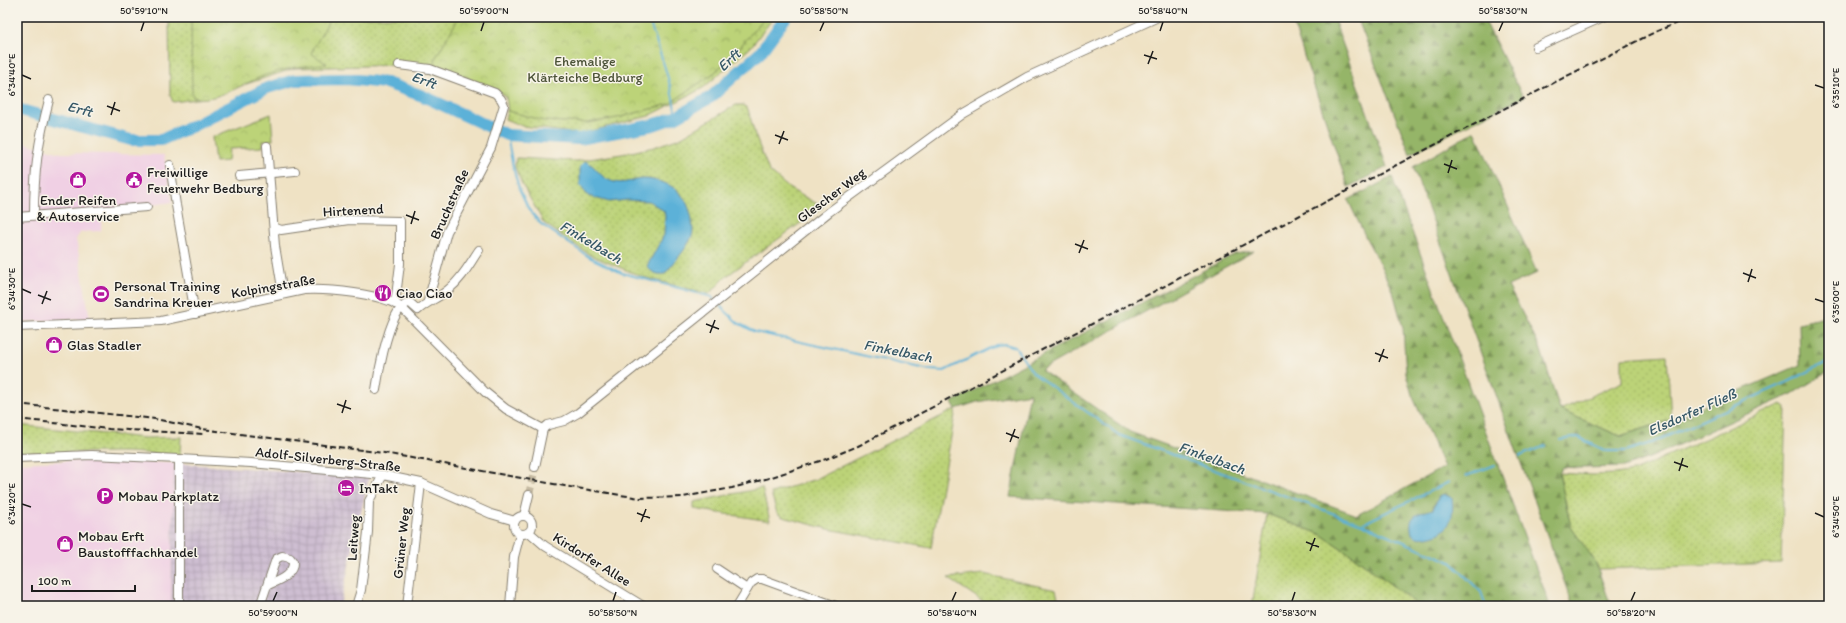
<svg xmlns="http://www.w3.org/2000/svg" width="1846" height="623" viewBox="0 0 1846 623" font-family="Itim,sans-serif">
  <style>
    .built { fill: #f0d0e4 }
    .industrial { fill: url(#industrial-grid) }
    .grass { fill: url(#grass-dots); stroke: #6c784a }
    .forest { fill: url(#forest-firs); stroke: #586842 }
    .park { fill: url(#park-crowns); stroke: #6c784a }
    .water { fill: #5cb1d8; stroke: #3c667a }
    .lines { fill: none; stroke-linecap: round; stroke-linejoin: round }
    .stream { stroke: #5cb1d8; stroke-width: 2 }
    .river { stroke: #5cb1d8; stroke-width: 12 }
    .minor-tunnel { stroke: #c5baa2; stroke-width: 8; stroke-dasharray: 8 4; stroke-linecap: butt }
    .minor-casing { stroke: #867f70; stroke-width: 10 }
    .minor { stroke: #fff; stroke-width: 8 }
    .rail { stroke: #1c1c1c; stroke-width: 2; stroke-dasharray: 6 3; stroke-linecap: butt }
    .ticks { fill: none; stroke: #1c1c1c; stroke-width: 1.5 }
    .labels { text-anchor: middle; stroke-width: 3; stroke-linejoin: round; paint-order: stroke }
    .park-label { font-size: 14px; fill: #4c5338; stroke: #f7f3e8 }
    .poi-label { font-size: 14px; fill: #1c1c1c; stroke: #f7f3e8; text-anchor: start }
    .street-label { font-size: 14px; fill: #1c1c1c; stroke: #f7f3e8 }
    .water-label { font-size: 15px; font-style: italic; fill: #365867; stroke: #f7f3e8 }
    .neatline { fill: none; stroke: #1c1c1c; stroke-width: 1.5 }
    .ticks-label { font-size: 10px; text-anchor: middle; fill: #1c1c1c }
  </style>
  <defs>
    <pattern id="industrial-grid" width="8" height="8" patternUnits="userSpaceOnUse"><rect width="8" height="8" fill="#cebed1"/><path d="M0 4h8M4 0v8" fill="none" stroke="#b0a3b3"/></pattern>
    <pattern id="grass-dots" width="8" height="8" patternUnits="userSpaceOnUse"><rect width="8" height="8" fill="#bcd378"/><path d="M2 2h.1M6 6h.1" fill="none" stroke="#a1b567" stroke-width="1.8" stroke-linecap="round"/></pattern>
    <pattern id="forest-firs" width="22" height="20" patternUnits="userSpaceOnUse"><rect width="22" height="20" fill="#95b568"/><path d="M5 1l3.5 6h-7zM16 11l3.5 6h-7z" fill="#799255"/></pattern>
    <pattern id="park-crowns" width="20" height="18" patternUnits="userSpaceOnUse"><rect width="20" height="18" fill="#bcd378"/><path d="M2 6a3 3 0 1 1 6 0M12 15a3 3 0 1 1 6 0" fill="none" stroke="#a1b567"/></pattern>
  </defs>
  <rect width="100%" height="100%" fill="#f7f3e8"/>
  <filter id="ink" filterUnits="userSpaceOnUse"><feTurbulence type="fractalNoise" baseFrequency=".025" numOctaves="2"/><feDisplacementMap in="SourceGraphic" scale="8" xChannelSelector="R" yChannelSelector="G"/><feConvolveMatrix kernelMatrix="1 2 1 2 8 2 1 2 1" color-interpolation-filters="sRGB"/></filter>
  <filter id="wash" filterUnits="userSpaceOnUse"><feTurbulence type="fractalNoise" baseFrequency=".012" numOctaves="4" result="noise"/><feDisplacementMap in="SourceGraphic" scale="16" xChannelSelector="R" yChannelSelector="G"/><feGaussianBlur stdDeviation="0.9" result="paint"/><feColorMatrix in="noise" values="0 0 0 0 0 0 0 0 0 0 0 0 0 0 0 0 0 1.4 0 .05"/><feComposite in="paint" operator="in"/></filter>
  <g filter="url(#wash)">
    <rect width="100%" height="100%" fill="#efe2c4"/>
    <g class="built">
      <path d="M17,141L61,153L164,155L172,202L102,213L101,231L81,232L76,239L90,319L17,322Z"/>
      <path d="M87,460L174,463L171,606H17V463Z"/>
    </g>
    <path class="industrial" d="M174,463L369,477L340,606H171Z"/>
    <g class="grass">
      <path d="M169,17H774L750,48L703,88L649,116L579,134L522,126L505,119C509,104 509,101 499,89L399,65L295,68L204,98L173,102L170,95Z"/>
      <path d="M736,105H743L748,109L755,135L769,171L790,189L823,207L728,275L709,294L643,277L590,255L544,223L523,186L515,167L516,158L576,161L622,154L654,147L680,138Z"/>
      <path d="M1667,355L1671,420L1620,436L1560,410L1622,382V358Z"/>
      <path d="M1782,404L1786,407L1781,563L1599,569L1571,527L1559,473L1593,475L1616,474L1634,471Z"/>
      <path d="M956,409L931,548L828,529L783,517L777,513L771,493L816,479Z"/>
      <path d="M17,425L145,438L181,437L180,455L126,452L17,453Z"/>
      <path d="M762,488L770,521L694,509V502Z"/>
      <path d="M1267,514L1320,534L1356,558L1419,606H1252Z"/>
      <path d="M984,574L1056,590L1060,606H990L948,578Z"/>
    </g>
    <g class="forest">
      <path d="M1291,17H1333L1387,167L1348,187Z"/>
      <path d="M1357,17H1483L1523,97L1410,154Z"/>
      <path d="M1475,131L1537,273L1508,286L1540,347L1560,410L1620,436L1671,420L1800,365L1799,323L1829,316V371L1792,394L1649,458L1623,467L1579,468L1563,467L1559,473L1571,527L1595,561L1611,606H1573L1413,167Z"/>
      <path d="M1392,177L1550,606H1419L1356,558L1320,534L1267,514L1010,497L1030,393L977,402L956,409L952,402L1235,254L1254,251L1041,370L1130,432L1357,515L1444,467L1412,395L1406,373L1403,328L1394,295L1380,264L1367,240L1348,200Z"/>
    </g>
    <g class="park">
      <path d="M191,17H331L311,53L327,64C306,65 286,68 266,75C245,82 215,104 193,97L192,91Z"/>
      <path d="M459,17H765L734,54L714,73L669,104L617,118L588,123L544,121L508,111L506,97L498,90L438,68L435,62L436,57Z"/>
      <path d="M271,114L273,140L263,141V147L229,149L228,161L215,162L212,137Z"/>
    </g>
    <g class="water">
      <path d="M585,161C596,165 599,177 611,181C623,186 634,178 647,179C673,182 688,194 692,221C692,225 694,231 692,236C687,249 674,262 665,274C658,275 651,273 647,266L664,235L665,216L664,211L649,201L627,200L609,202L588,196L580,185V166Z"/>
      <path d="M1444,494L1452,498C1455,518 1449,534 1427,537C1420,538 1417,538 1412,534C1407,515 1417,514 1433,509L1439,496Z"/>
    </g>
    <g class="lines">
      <g class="stream">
        <path d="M648,17C659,51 672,82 676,117"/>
        <path d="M507,135L513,167L519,188L529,210L541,224L589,257L622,273L712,297L714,300"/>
        <path d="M717,303L738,323L755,332L930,370L944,371L996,345L1005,344L1015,347L1033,373L1119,435L1362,524L1451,562L1481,592L1486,606"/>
        <path d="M1560,440L1578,437L1606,451H1626L1654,442L1790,381L1829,361"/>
        <path d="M1520,456L1545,446"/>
        <path d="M1466,476L1495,465"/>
        <path d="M1362,524L1449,482"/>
      </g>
      <path class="river" d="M17,109L131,140H161L195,125L267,88L295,80L347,79L386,83L423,96L507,135L579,139L653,125L676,117L711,97L760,53L786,17"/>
    </g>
  </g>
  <g filter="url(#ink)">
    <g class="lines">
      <path class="minor-tunnel" d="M529,495L535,467"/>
      <defs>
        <g id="minor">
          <path d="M1536,47L1603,17"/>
          <path d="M399,65L430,69L495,93L501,99L504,105L491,148L447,232L428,301"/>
          <path d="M267,146L275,246L283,294"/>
          <path d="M170,165L176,205L195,314"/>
          <path d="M239,176L295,171"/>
          <path d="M34,215C34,172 38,142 49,100"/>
          <path d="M17,217L147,207"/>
          <path d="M274,227L281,230L349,220L400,221V264L395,304"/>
          <path d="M17,327L161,321L304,290C329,289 380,293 401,307L485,392L506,409L543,429"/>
          <path d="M376,390C379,369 386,334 396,315C399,309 403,306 409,302L418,310C428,301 439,298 449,289C462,279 470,263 479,250"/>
          <path d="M543,429L548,425L564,421L578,413L829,212L963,114L1027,77L1158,17"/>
          <path d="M17,458L92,455L179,459L251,463L383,475L421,483L491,514L515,521"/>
          <path d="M179,459V606"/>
          <path d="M535,467L543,429"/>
          <path d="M524,516L529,495"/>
          <circle cx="523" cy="525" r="9"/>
          <path d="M529,532L545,546L643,606"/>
          <path d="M717,569L747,589"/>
          <path d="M260,606L276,559L282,556L290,558L293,562C294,575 277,581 268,585"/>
          <path d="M356,606L361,590L368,532L369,501L383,475"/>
          <path d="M407,606L421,483"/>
          <path d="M510,606L514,557L520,534"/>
          <path d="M737,606L751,583L757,579H762L836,606"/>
        </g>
      </defs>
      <use href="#minor" class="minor-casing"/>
      <use href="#minor" class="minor"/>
      <g class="rail">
        <path d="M17,404L155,419L202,429L384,453L570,487L640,498L683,497L732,488L769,478L826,459L858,446L1565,77L1655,32L1691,17"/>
        <path d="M17,419L109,429L204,434"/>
      </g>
    </g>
  </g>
  <path class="ticks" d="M141,31L144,22M481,31L484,22M820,31L824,22M1160,31L1163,22M1499,31L1503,22M1144,55L1157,59M1148,64L1153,51M22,75L31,79M1815,85L1824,88M107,106L120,111M111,115L115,102M775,135L788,140M779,144L784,131M1444,164L1457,169M1448,173L1452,160M406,215L419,220M411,224L415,211M1075,244L1088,249M1079,253L1084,240M1743,273L1756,278M1748,282L1752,269M22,289L31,293M38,295L51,300M1815,299L1824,302M42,304L47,291M706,324L719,329M710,333L715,320M1375,353L1388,358M1379,362L1384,349M337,404L351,409M342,413L346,400M1006,433L1019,438M1010,442L1015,429M1674,462L1688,467M1679,471L1683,458M22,504L31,507M637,513L650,518M1815,513L1824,517M641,522L646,509M1306,542L1319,547M1310,551L1315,538M273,601L277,592M613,601L616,592M952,601L956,592M1292,601L1295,592M1631,601L1635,592"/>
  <defs>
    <symbol id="shop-disc" viewBox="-11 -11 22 22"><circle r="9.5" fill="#b5179e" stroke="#f7f3e8"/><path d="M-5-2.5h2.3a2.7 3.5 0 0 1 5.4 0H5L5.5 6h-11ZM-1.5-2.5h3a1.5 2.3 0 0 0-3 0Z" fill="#fff"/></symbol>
    <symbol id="civic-disc" viewBox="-11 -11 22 22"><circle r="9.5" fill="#b5179e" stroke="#f7f3e8"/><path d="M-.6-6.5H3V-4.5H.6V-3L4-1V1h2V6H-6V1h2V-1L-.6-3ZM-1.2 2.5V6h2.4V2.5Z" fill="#fff"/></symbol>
    <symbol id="restaurant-disc" viewBox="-11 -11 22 22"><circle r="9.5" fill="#b5179e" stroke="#f7f3e8"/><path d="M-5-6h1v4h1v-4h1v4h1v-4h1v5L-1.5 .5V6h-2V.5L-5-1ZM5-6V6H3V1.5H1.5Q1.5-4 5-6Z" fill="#fff"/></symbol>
    <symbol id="stadium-disc" viewBox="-11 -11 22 22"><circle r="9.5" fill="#b5179e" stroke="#f7f3e8"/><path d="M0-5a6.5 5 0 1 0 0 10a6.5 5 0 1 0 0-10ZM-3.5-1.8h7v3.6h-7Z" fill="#fff"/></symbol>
    <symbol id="hotel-disc" viewBox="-11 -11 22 22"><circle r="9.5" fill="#b5179e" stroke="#f7f3e8"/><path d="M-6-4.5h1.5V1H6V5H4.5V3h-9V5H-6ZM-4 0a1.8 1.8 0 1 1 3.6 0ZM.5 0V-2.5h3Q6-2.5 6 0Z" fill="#fff"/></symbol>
    <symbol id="parking-disc" viewBox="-11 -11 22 22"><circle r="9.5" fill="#b5179e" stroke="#f7f3e8"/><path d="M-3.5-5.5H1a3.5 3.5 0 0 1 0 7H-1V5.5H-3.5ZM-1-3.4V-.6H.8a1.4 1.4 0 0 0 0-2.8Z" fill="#fff"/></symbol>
  </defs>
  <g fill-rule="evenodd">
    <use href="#shop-disc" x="68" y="170" width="20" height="20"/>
    <use href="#civic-disc" x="124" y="170" width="20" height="20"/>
    <use href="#restaurant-disc" x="373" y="283" width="20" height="20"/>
    <use href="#stadium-disc" x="91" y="284" width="20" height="20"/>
    <use href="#shop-disc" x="44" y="335" width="20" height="20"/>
    <use href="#hotel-disc" x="336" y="478" width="20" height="20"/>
    <use href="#parking-disc" x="95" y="486" width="20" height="20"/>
    <use href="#shop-disc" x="55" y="534" width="20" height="20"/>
  </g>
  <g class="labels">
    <g class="park-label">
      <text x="585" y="66">Ehemalige<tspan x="585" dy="16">Klärteiche Bedburg</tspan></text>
    </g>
    <g class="poi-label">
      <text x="147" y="177">Freiwillige<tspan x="147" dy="16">Feuerwehr Bedburg</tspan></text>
      <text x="78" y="205" text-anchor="middle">Ender Reifen<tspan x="78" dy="16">&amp; Autoservice</tspan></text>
      <text x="114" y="291">Personal Training<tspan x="114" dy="16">Sandrina Kreuer</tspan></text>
      <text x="396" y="298">Ciao Ciao</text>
      <text x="67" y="350">Glas Stadler</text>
      <text x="359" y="493">InTakt</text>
      <text x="118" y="501">Mobau Parkplatz</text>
      <text x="78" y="541">Mobau Erft<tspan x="78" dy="16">Baustofffachhandel</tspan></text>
    </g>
    <g class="street-label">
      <text transform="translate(831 195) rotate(-37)" y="5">Glescher Weg</text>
      <text transform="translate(449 204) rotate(-66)" y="5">Bruchstraße</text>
      <text transform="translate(353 210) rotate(-3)" y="5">Hirtenend</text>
      <text transform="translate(273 286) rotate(-10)" y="5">Kolpingstraße</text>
      <text transform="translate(328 459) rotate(6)" y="5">Adolf-Silverberg-Straße</text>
      <text transform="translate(353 538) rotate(-86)" y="5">Leitweg</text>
      <text transform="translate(401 543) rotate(-84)" y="5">Grüner Weg</text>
      <text transform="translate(592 559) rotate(32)" y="5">Kirdorfer Allee</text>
    </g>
    <g class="water-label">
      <text transform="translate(729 60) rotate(-42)" y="5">Erft</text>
      <text transform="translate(424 80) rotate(21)" y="5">Erft</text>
      <text transform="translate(80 109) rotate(15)" y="5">Erft</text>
      <text transform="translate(591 242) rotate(31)" y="5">Finkelbach</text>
      <text transform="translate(898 351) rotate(11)" y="5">Finkelbach</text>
      <text transform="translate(1692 412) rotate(-24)" y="5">Elsdorfer Fließ</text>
      <text transform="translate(1212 458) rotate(20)" y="5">Finkelbach</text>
    </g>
  </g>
  <rect width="1846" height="623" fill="none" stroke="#f7f3e8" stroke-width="44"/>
  <path d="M32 585v6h103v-6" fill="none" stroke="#1c1c1c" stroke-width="2"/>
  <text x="38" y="585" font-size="12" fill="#1c1c1c" stroke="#f7f3e8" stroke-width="3" paint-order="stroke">100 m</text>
  <rect x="22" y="22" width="1802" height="579" class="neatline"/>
  <g class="ticks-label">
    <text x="144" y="14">50°59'10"N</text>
    <text x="484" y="14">50°59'00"N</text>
    <text x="824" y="14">50°58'50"N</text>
    <text x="1163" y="14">50°58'40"N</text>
    <text x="1503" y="14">50°58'30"N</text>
    <text transform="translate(11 75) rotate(-90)" y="4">6°34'40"E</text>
    <text transform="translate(1835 88) rotate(-90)" y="4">6°35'10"E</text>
    <text transform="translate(11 289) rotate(-90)" y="4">6°34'30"E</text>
    <text transform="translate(1835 302) rotate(-90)" y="4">6°35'00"E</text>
    <text transform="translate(11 504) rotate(-90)" y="4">6°34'20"E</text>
    <text transform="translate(1835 517) rotate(-90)" y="4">6°34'50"E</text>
    <text x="273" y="616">50°59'00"N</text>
    <text x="613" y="616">50°58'50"N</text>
    <text x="952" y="616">50°58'40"N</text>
    <text x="1292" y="616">50°58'30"N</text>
    <text x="1631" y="616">50°58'20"N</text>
  </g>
</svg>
